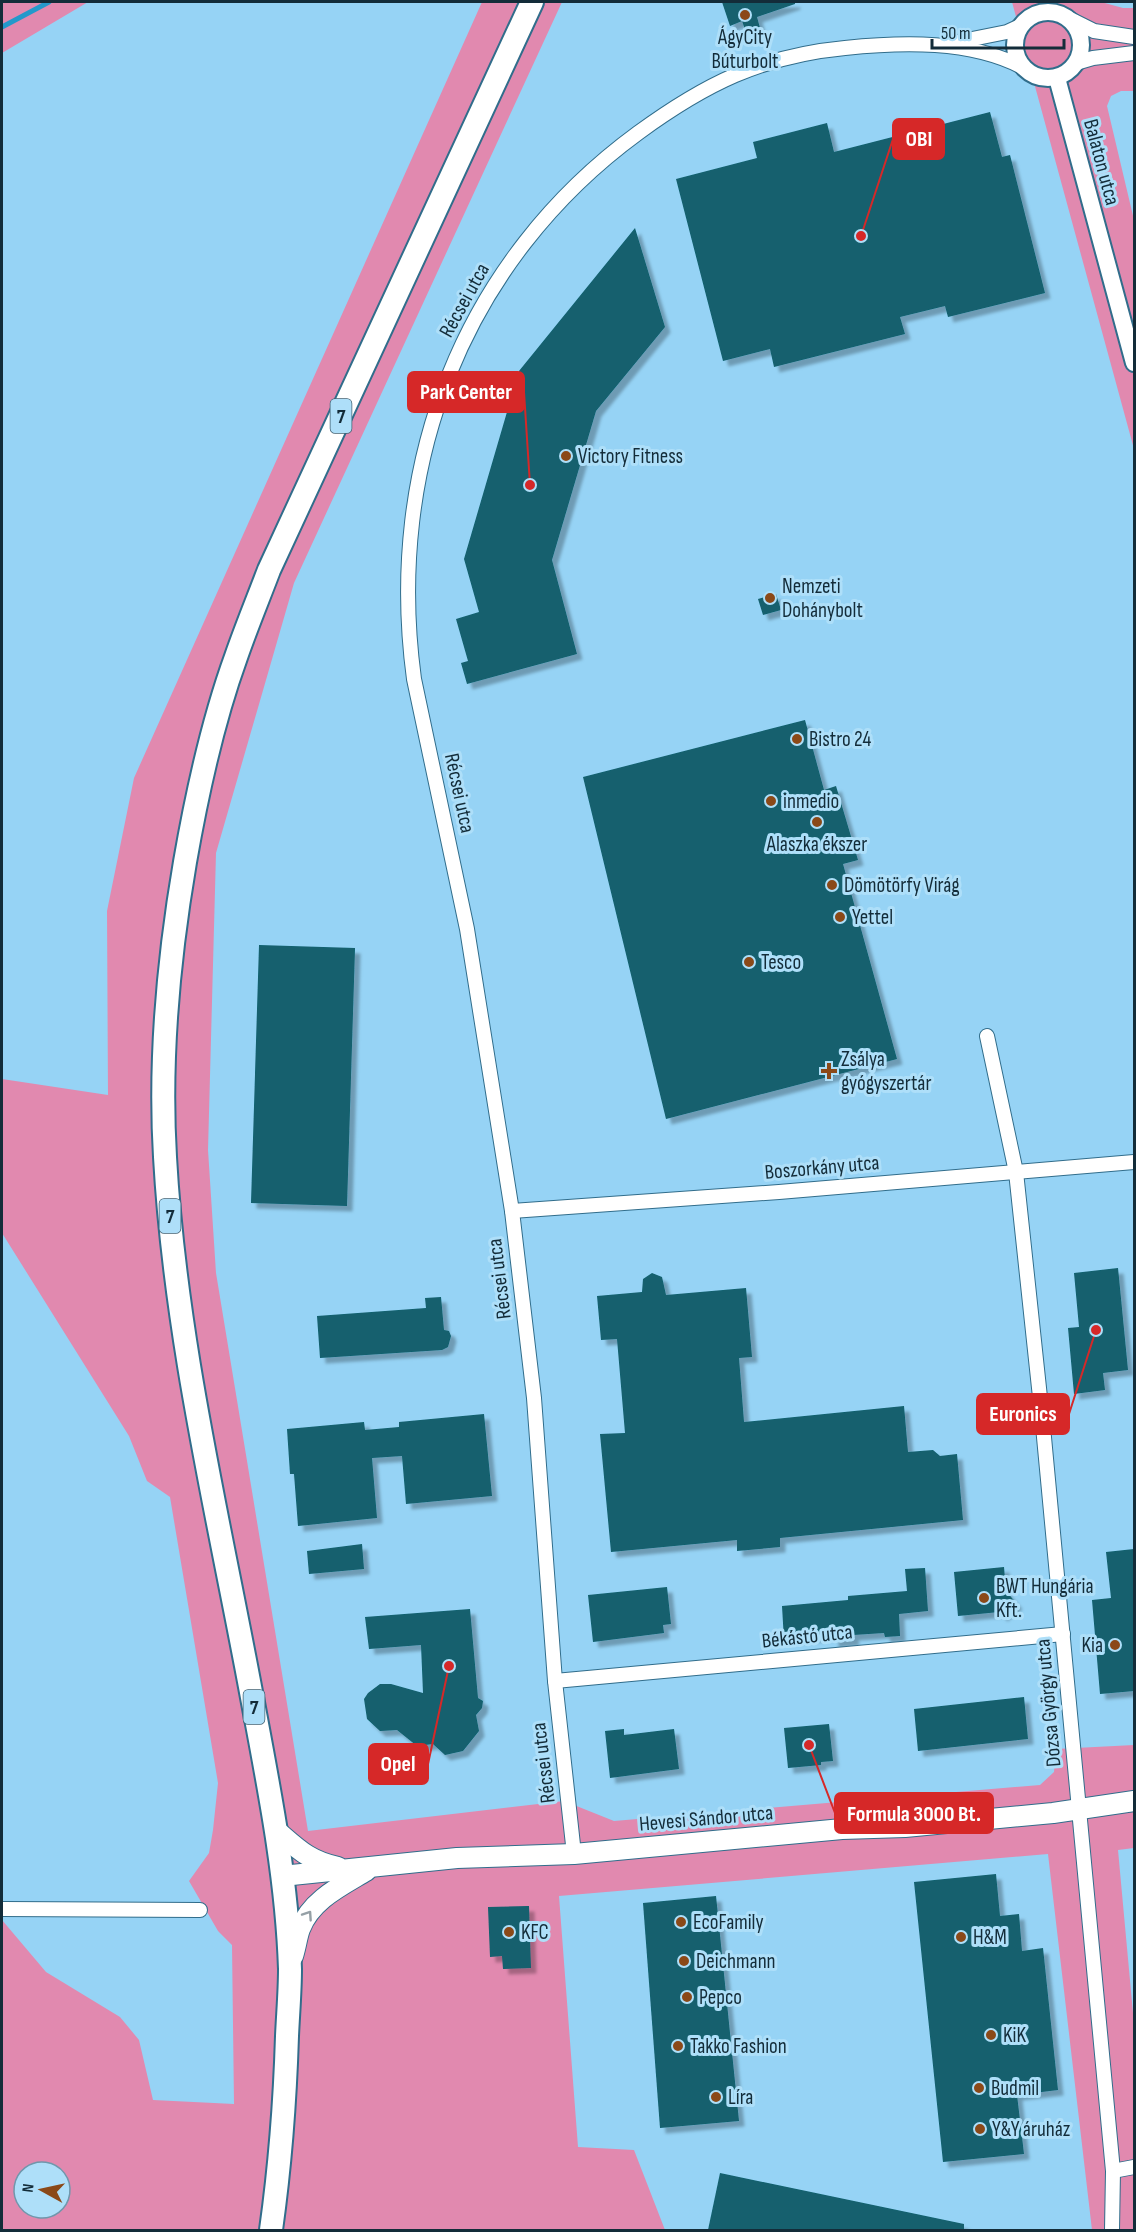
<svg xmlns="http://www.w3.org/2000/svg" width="1136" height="2232" viewBox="0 0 1136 2232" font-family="'Sofia Sans Condensed',sans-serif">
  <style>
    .green { fill: #e189af; fill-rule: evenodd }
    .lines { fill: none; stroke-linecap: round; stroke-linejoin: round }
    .stream { stroke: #2499cb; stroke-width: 5 }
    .building { fill: #12606e; filter: url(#shadow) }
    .minor-casing { stroke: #316d8b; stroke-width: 16 }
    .tertiary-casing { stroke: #316d8b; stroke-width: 20 }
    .secondary-casing { stroke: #316d8b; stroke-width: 22 }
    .primary-casing { stroke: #316d8b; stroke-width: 26 }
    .minor { stroke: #fff; stroke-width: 14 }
    .tertiary { stroke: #fff; stroke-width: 16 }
    .secondary { stroke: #fff; stroke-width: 20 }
    .primary { stroke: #fff; stroke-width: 22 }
    .oneway { stroke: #95a0a6 }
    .poi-dot { fill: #8b4918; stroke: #aedff9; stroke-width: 2 }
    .labels { text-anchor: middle; stroke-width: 6; stroke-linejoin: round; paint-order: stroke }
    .shield { fill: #aedff9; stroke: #426273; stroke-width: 1.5 }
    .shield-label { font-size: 20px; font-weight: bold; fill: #132c39 }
    .poi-label { font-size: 21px; fill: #132c39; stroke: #aedff9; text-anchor: start }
    .street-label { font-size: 21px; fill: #132c39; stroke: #aedff9 }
    .leader { fill: none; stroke: #d62828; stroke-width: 2 }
    .callout-dot { fill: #d62828; stroke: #aedff9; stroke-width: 2 }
    .callout { fill: #d62828; stroke: #d62828; stroke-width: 2 }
    .callout-label { font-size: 22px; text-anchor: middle; font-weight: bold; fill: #fff }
  </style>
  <defs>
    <filter id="shadow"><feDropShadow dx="5.5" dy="5.5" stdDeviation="1.5" flood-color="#0004"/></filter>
  </defs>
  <rect width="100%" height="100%" fill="#96d3f5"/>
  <g class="green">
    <path d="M2,2H88L2,53Z"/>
    <path d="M482,2H562L294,583L216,853L208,1150L216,1273L308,1831L564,1801L614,1821L1040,1785L1054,1772L1056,1749L1134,1745V1848L1118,1850L1134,2024V2230H1092L1048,1854L559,1896L578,2147L634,2150L665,2230H2V1920L46,1972L120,2017L139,2040L153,2100L234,2104L232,1945L218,1931L189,1881L209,1853L213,1830L218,1783L170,1497L147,1481L129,1436L2,1233V1079L108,1095L107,911L134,778ZM24,2172H60V2208H24Z"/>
    <path d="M1012,2H1101L1123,8H1134V91H1121L1111,96L1107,106L1134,220V449Z"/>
  </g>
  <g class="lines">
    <path class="stream" d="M2,27L49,2"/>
  </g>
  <g class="building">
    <path d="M722,2H795V4L757,17L760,28L746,32L742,21L730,26Z"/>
    <path d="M990,112L1002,157L1010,155L1045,293L948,317L945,306L900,317L905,334L774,367L770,349L723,361L676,179L757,158L753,142L827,123L834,152Z"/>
    <path d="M635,228L665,327L596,411L552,560L577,654L467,684L461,663L468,661L456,619L479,612L464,559L519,371Z"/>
    <path d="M776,594L781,610L763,615L758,599Z"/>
    <path d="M805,720L824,790L836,786L858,860L843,864L897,1059L666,1119L583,777Z"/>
    <path d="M259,945L355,948L347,1206L251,1203Z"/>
    <path d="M1118,1268L1128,1370L1103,1373L1105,1390L1074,1394L1068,1328L1079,1327L1074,1273Z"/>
    <path d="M652,1273L662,1277L666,1295L746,1288L752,1357L739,1358L744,1422L904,1406L908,1452L933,1450L940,1456L957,1454L963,1520L780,1538V1547L737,1551V1540L611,1552L600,1434L625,1433L617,1339L601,1340L597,1296L642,1292L643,1279Z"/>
    <path d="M441,1297L444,1330L449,1331L451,1336L448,1347L442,1350L320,1358L317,1316L426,1308L425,1298Z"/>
    <path d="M484,1414L492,1496L406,1504L402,1456L372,1458L377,1518L298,1526L294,1474H290L287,1429L364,1422L365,1430L399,1427V1422Z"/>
    <path d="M362,1544L364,1569L309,1574L307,1551Z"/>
    <path d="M1134,1549V1691L1100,1694L1092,1600L1111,1598L1106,1552Z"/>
    <path d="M1004,1567L1006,1591L1017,1604L1002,1616L999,1612L958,1616L954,1572Z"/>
    <path d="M925,1568L928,1611L899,1614L900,1636L885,1637L884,1633L853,1635L854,1640L833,1642V1635L784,1640L782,1606L848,1600V1596L907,1591L905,1569Z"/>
    <path d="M667,1587L671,1624L663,1625L664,1633L593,1642L588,1595Z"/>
    <path d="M470,1609L478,1698L483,1701L482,1708L476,1715L479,1731L463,1751L445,1755L433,1744L417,1746L397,1730L380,1731L367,1719L364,1699L368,1693L380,1684H391L423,1693L421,1645L369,1649L365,1617Z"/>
    <path d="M1024,1697L1028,1739L918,1751L914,1709Z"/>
    <path d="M829,1724L833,1761L821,1762V1765L788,1768L784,1728Z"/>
    <path d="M624,1729V1735L674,1729L679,1769L610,1778L605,1731Z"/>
    <path d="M996,1874L1000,1916L1019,1914L1022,1951L1043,1948L1058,2090L1017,2095L1024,2154L943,2162L914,1882Z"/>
    <path d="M716,1896L739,2121L660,2128L643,1903Z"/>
    <path d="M529,1906L531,1968L503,1969L502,1956L490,1957L488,1907Z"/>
    <path d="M720,2173L964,2224V2230H708Z"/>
  </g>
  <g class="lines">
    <defs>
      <g id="minor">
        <path d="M1066,17L1094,31L1134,37"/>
        <path d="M952,43L1007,32L1020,26"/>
        <path d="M1076,63L1093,58L1134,53"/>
        <path d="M987,1036L1016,1172L1042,1416L1113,2171L1112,2230"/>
        <path d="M512,1211L779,1192L1134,1162"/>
        <path d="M555,1681L1063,1634"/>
        <path d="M574,1854L555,1681L534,1398L512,1211L467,929L414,679C385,465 463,261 638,133C705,84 761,56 845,48C902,42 970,40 1022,67"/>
        <path d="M2,1909L200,1910"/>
        <path d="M1113,2171L1134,2167"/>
      </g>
      <g id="tertiary">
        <circle cx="1048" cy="45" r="33"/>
        <path d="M1057,78L1134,363"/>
      </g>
      <g id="secondary">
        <path d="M276,1830C298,1849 309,1861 338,1867"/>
        <path d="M282,1876L457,1858L574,1854L842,1829L905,1827L1053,1813L1134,1801"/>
        <path d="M293,1956C296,1947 297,1937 300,1929C311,1900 341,1886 366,1871"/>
      </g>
      <path id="primary" d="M271,2230C280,2166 285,2101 287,2036C288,2014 290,1991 290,1969C287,1876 268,1783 251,1692C218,1515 175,1337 165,1157C159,1057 168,961 185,862C197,793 212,723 236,657C246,628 258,599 269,570L532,2"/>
    </defs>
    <use href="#minor" class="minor-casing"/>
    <use href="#tertiary" class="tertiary-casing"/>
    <use href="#secondary" class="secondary-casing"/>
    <use href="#primary" class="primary-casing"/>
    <use href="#minor" class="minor"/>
    <use href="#tertiary" class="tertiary"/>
    <use href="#secondary" class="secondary"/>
    <use href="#primary" class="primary"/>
  </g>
  <defs><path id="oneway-chevron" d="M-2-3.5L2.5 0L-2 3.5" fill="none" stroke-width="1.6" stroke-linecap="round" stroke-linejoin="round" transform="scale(1.5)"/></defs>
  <use class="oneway" href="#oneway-chevron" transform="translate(308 1915) rotate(-56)"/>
  <g class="poi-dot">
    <circle cx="745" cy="15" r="6"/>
    <circle cx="566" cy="456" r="6"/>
    <circle cx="770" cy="598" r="6"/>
    <circle cx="797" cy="739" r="6"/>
    <circle cx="771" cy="801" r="6"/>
    <circle cx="817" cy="822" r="6"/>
    <circle cx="832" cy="885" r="6"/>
    <circle cx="840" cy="917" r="6"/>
    <circle cx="749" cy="962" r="6"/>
    <path d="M826 1062h6v6h6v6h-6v6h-6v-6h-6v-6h6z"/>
    <circle cx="984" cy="1598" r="6"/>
    <circle cx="1115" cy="1645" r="6"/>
    <circle cx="681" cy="1922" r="6"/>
    <circle cx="509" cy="1932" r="6"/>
    <circle cx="961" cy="1937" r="6"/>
    <circle cx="684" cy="1961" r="6"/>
    <circle cx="687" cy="1997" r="6"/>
    <circle cx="991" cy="2035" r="6"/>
    <circle cx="678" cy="2046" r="6"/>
    <circle cx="979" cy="2088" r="6"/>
    <circle cx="716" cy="2097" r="6"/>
    <circle cx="980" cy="2129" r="6"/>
  </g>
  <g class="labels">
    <g class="shield">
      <rect x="330.5" y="399" width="21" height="34" rx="4.5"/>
      <rect x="159.5" y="1199" width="21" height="34" rx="4.5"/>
      <rect x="243.5" y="1690" width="21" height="34" rx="4.5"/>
    </g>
    <g class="shield-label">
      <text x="341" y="423">7</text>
      <text x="170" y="1223">7</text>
      <text x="254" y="1714">7</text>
    </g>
    <g class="poi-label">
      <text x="745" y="44" text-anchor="middle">ÁgyCity<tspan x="745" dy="24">Búturbolt</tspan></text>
      <text x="578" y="463">Victory Fitness</text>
      <text x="782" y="593">Nemzeti<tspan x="782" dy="24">Dohánybolt</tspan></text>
      <text x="809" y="746">Bistro 24</text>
      <text x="783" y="808">inmedio</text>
      <text x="817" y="851" text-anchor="middle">Alaszka ékszer</text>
      <text x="844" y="892">Dömötörfy Virág</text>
      <text x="852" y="924">Yettel</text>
      <text x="761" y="969">Tesco</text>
      <text x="841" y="1066">Zsálya<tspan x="841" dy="24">gyógyszertár</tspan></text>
      <text x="996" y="1593">BWT Hungária<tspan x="996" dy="24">Kft.</tspan></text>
      <text x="1103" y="1652" text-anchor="end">Kia</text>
      <text x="693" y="1929">EcoFamily</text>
      <text x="521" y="1939">KFC</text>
      <text x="973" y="1944">H&amp;M</text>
      <text x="696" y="1968">Deichmann</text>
      <text x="699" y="2004">Pepco</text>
      <text x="1003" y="2042">KiK</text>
      <text x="690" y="2053">Takko Fashion</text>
      <text x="991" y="2095">Budmil</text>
      <text x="728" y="2104">Líra</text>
      <text x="992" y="2136">Y&amp;Y áruház</text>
    </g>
    <g class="street-label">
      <text transform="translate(1102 162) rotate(75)" y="7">Balaton utca</text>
      <text transform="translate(464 300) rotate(-61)" y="7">Récsei utca</text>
      <text transform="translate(460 793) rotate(78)" y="7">Récsei utca</text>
      <text transform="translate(822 1167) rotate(-5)" y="7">Boszorkány utca</text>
      <text transform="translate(499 1279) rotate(-97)" y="7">Récsei utca</text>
      <text transform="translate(807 1636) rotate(-6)" y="7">Békástó utca</text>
      <text transform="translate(1048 1703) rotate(-95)" y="7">Dózsa György utca</text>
      <text transform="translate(543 1763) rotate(-97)" y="7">Récsei utca</text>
      <text transform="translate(706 1818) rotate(-5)" y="7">Hevesi Sándor utca</text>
    </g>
  </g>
  <path class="leader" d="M861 236L893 139M530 485L524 392M1096 1330L1069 1414M449 1666L428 1764M809 1745L835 1813"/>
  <g class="callout-dot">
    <circle cx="861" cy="236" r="6"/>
    <circle cx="530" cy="485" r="6"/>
    <circle cx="1096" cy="1330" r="6"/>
    <circle cx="449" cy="1666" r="6"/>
    <circle cx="809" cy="1745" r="6"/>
  </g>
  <g class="callout">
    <rect x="893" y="119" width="51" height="40" rx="6"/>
    <rect x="408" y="372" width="116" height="40" rx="6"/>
    <rect x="977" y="1394" width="92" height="40" rx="6"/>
    <rect x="369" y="1744" width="59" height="40" rx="6"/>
    <rect x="835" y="1793" width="158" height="40" rx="6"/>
  </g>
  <g class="callout-label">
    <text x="919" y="146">OBI</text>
    <text x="466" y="399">Park Center</text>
    <text x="1023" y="1421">Euronics</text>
    <text x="398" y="1771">Opel</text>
    <text x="914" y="1821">Formula 3000 Bt.</text>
  </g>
  <rect width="1136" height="2232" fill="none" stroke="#132c39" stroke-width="6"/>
  <g transform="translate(42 2190) rotate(278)"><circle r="28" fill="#aedff9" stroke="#7097ac" stroke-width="1.5"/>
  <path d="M0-4.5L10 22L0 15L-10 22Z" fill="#8b4918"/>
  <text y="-9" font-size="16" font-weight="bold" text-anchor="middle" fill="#132c39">N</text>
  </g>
  <path d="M932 39v9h132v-9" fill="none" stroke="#132c39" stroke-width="3"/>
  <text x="941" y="39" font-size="18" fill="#132c39" stroke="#aedff9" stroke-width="4.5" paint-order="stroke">50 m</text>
</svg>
